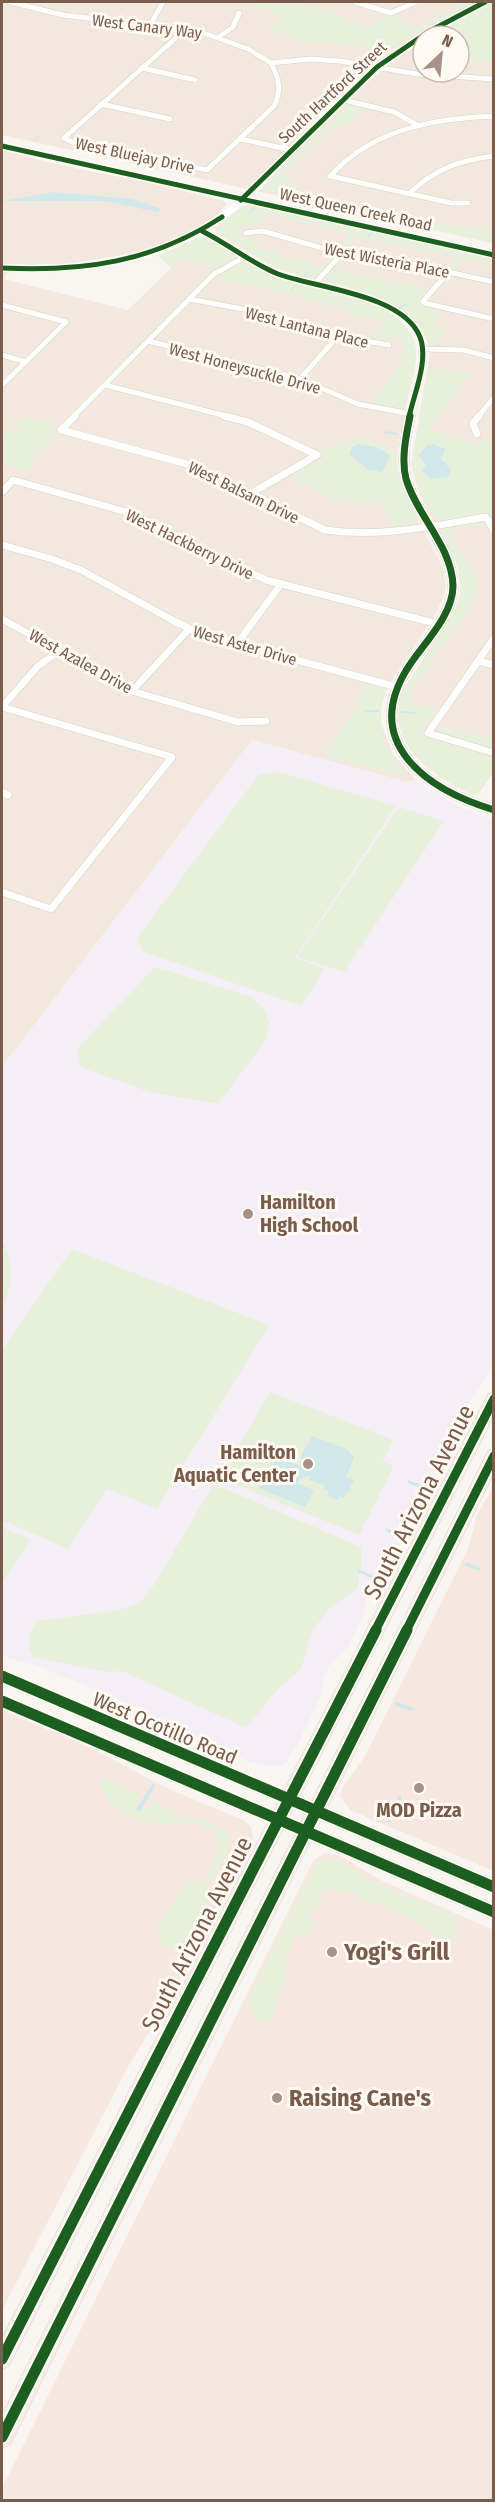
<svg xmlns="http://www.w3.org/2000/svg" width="495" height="2502" viewBox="0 0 495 2502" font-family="'Fira Sans Condensed',sans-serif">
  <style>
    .residential { fill: #f2e8de; fill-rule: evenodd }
    .commercial { fill: #f6e8e1 }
    .education { fill: #f6eef6 }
    .green { fill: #e7f0db }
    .water { fill: #d0e8ea }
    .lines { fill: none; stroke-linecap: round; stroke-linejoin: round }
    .stream-far3 { stroke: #d0e8ea; stroke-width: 1.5 }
    .stream-far2 { stroke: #d0e8ea; stroke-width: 2 }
    .stream-far1 { stroke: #d0e8ea; stroke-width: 3 }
    .stream { stroke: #d0e8ea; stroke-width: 4 }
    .minor-far1-casing { stroke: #d7d1cb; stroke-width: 6 }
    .minor-casing { stroke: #d7d1cb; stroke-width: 8 }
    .tertiary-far1-casing { stroke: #d7d1cb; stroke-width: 8 }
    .tertiary-casing { stroke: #d7d1cb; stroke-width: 11 }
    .secondary-casing { stroke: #d9d2cb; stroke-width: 1 }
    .primary-casing { stroke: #dad1cc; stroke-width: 1 }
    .minor-far1 { stroke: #fefefd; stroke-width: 5 }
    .minor { stroke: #fefefd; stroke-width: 7 }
    .tertiary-far1 { stroke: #fefefd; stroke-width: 8 }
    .tertiary { stroke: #fefefd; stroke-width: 10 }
    .secondary { fill: #fefefd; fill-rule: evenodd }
    .primary { fill: #f3eee8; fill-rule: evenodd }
    .cycleway-far3-casing { stroke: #fffaf3; stroke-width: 8 }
    .cycleway-far2-casing { stroke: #fffaf3; stroke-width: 10 }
    .cycleway-far1-casing { stroke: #fffaf3; stroke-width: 13 }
    .cycleway-casing { stroke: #fffaf3; stroke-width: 15 }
    .cycleway-far3 { stroke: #1b5e20; stroke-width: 5 }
    .cycleway-far2 { stroke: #1b5e20; stroke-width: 7 }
    .cycleway-far1 { stroke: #1b5e20; stroke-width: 9 }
    .cycleway { stroke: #1b5e20; stroke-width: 11 }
    .poi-dot { fill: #a69286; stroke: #fffaf3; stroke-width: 2 }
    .labels { text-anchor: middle; stroke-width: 6; stroke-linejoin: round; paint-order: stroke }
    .far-street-label { font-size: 16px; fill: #7a5c4d; stroke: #fffaf3 }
    .poi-label { font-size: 20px; font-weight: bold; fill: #7a5c4d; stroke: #fffaf3; text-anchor: start }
    .street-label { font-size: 20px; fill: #7a5c4d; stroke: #fffaf3 }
    .near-street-label { font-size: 24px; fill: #7a5c4d; stroke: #fffaf3 }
    .near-poi-label { font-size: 24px; font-weight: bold; fill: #7a5c4d; stroke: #fffaf3; text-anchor: start }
  </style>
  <rect width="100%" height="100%" fill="#f9f5f0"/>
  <g class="residential">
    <path d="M2,2H493V243L2,135ZM423,36H459V72H423Z"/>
    <path d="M2,150L59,165L151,183L224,201L227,204L215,217L195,230L174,240L134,253L67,264H2Z"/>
    <path d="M250,205L493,258L494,771L477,796L453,785L424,765L409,748L403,737L398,720L400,699L404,689L451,616L458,605L461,590L458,567L418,490L411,464L430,354L426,337L418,324L392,304L363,292L281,270L215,232V228L243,206Z"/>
    <path d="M204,236L259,269L279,278L382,308L404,325L413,340L416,358L397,451V470L408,500L444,570L446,589L437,612L394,677L385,694L381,708V724L393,754L415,779L407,782L252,740L2,1067V271H9L4,279L128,310L171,268L157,254Z"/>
  </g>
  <g class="commercial">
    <path d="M493,1488L494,1871H493L350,1810L340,1796L342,1789L365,1756L468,1549L477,1515Z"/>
    <path d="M2,1710L89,1747L167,1788L245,1821L251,1827L253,1838L176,1987L129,2065L2,2310Z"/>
    <path d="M325,1853L339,1855L378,1879L493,1930V2500H2V2488L313,1861Z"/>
  </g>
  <path class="education" d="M252,740L406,782L415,779L457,806L493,819V1361L486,1378L471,1398L451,1445L439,1461L420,1506L409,1517L406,1533L379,1585L366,1600L364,1613L348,1647L329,1666L323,1680L322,1694L298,1743L285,1765L268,1766L247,1761L140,1709L97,1690L34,1665L2,1656V1067Z"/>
  <g class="green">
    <path d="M244,2H286L331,13L365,28L383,18L384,15H396L400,21L417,27L461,5L460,2L468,3V5L416,33L374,63H367L380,50L344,44L300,41L270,30L282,16Z"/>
    <path d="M493,2V61L459,60V36H429Z"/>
    <path d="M350,103L366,106L352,120L324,135L285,174L300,193L440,224L493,230V243L365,215L263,189L262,186Z"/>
    <path d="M250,205L493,259V264L465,258L454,271L446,269L457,256L354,237L341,251L336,249L350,233L268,214L256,227L243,226L237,229L236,234L248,240L261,239L255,247L281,253L279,256L307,262V264L321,267L333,253L335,257L314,278L308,279L268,264L215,232V228L243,206Z"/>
    <path d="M199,237H207L237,255L236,258L216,268L180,259L172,268L158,255Z"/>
    <path d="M347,257L336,271L429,288L419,297V304L429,308L444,310L432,324L447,327L432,347C425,341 424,330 417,323C393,298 357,290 324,282L322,280L343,258Z"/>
    <path d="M240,263C255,264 267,275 282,279C320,289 399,298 414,341C421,361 409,388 404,408L400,410L372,405L403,356L402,349L405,346L404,342L396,338L370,340L386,322L348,313L350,310L312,301L313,299L215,278Z"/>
    <path d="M429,368L472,373L429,429L475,443L491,441L493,437V516C474,511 455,523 435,519L418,488L412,459Z"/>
    <path d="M25,417L56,425L55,429L58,433L35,457L27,472L2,462V440Z"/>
    <path d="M363,439L381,443L395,450L399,479L419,523L394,527L382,502C340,510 326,495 291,477L323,458L321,450L349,440Z"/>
    <path d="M476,522L485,525L449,530L477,580L478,589L476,598L405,700L437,710L424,723L422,733L427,739L475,752L493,760V771L477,796C433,779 383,742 404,689L451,616C471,583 457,562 440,531L443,526Z"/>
    <path d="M366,683L381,687L385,694C374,728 385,749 407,774L397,775L324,755L351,715Z"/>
    <path d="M440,725L493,740V748L443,735L438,731Z"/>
    <path d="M276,771L396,806L295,958L325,969L301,1006L143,952L137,938L258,775Z"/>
    <path d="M399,807L444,821L344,972L297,957Z"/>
    <path d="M155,967L252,997L264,1009L269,1022L267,1039L218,1104L153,1093L80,1067L76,1050Z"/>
    <path d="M2,1242C15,1261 13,1287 2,1307Z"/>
    <path d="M72,1249L269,1325L157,1509L107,1489L68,1549L2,1520V1350Z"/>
    <path d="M270,1392L394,1440L382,1461L394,1466L359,1535L220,1478Z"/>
    <path d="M214,1484L361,1547L362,1562L357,1589L331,1607L312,1631L301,1669L277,1690L246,1728L122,1671L106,1672L33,1657C26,1642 27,1634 37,1621L119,1610L139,1603L152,1588Z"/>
    <path d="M2,1527L31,1540L2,1583Z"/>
    <path d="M105,1779H110L130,1791L140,1792L135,1801L148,1809L154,1800L177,1814L209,1822L225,1829L229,1833L228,1851L209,1885L210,1898L183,1951L162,1946L156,1933L185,1879L194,1883L204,1881L215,1860L217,1839C202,1813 175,1827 152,1823C137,1820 120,1811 108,1803L106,1793L100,1790V1783Z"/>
    <path d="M334,1857L375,1882L454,1916L458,1926L450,1944C440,1938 425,1930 417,1921L370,1901H363L350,1892L331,1889L317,1896L319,1903L311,1915L315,1922L310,1935L304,1934L294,1938L283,1970L286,1981L269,2024L255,2017L247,2002L317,1862Z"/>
  </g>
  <g class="water">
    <path d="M54,192L132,199L161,209L157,212L106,201H2Z"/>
    <path d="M359,444L376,447L390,455L382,472L369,470L349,454L353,446Z"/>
    <path d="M434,444L445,449L444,454L440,458L451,469L448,477L432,479L422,471L426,466L419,455L427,445Z"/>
    <path d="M312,1436L347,1449L354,1458L346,1477L354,1481L344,1498L339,1497L337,1500L327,1496L329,1491L323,1489L325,1486L309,1480L311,1475L300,1479L297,1483L314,1490L305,1507L259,1488L277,1457L305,1468L309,1462L300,1458Z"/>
  </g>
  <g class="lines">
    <g class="stream-far3">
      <path d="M34,140L39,136"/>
      <path d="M280,193L284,188"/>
      <path d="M251,212L255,207"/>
      <path d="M368,237L371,233"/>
      <path d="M304,276L308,272"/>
      <path d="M292,289L298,283"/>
      <path d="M400,307L407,304"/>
    </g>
    <g class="stream-far2">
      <path d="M385,432L397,434"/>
      <path d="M366,711H378"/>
      <path d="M401,712L414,713"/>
    </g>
    <g class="stream-far1">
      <path d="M409,1482L427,1489"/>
      <path d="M387,1530L403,1536"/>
      <path d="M466,1564L479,1569"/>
      <path d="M359,1571L380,1580"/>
    </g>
    <g class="stream">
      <path d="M397,1704L411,1709"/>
      <path d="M139,1809L153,1786"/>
      <path d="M389,1821L400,1797"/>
    </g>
    <defs>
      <g id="minor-far1">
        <path d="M10,2L63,15L198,31L248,49L271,63L310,59L340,61L417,74L494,79"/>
        <path d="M355,2L391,13L416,2"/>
        <path d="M150,25L163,2"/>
        <path d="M186,29L64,138L72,142L207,170L274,106C282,89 279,79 271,63"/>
        <path d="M220,36L233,27L239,13"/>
        <path d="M142,68L195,80"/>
        <path d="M344,100L394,112L419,126"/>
        <path d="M101,104L170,119"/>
        <path d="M241,139L291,150"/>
        <path d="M330,176C337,170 343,162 351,157C390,126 445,118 494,116"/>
        <path d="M330,176L451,203H468"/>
        <path d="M410,193C434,169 461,160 494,156"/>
        <path d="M246,233L263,231L342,254L421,266L494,282"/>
        <path d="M449,272L423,301L424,303L494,319"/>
        <path d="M314,284L342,254"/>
        <path d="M189,299L269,314L338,336L389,345"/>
        <path d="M2,305L66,322"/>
        <path d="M148,341L300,379L358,404L411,414"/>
        <path d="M424,349L463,350L494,358"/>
        <path d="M2,355L26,362"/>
        <path d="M300,379L338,336"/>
        <path d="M2,385L66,322"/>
        <path d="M105,385L230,417"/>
        <path d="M73,417L214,274L247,256"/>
        <path d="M478,417L494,397"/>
      </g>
      <g id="minor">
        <path d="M75,416L61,430L194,466L325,530C380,538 432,526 486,517L494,531"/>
        <path d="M224,416L248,422L317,455"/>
        <path d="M477,434L473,423L479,416"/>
        <path d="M2,492L13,480L130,513L266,580L438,624"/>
        <path d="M250,494L317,455"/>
        <path d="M2,545L52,559L81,570L172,620L203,635L397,687"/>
        <path d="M2,619L132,691L238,722L266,721"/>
        <path d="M494,638L428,733L494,753"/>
        <path d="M236,645L281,584"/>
        <path d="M478,661L494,665"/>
        <path d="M132,691L189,629"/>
        <path d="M2,707L38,666L59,651"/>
        <path d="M2,707L172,757L51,909L2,892"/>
        <path d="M2,792L8,795"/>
      </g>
      <g id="tertiary-far1">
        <path d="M202,231C228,244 251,263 278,274C315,288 403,294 420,337C429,360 414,394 409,417"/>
        <path d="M2,268C67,271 134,266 192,236C246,208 284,156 326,114C379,63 420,35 485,2"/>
      </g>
      <path id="tertiary" d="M410,416C406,436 401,459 406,479C417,516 452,546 453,586C453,616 422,645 407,669C361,744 428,790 494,810"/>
      <g id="secondary">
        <path d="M2,1669L494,1879V1895L2,1683Z"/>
        <path d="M2,1694L494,1904V1920L2,1708Z"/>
      </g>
      <g id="primary">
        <path d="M2,143L494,252V258L2,149Z"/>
        <path d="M494,1393V1416L9,2366L2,2369V2338L488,1394Z"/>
        <path d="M494,1450V1473L10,2445L2,2448V2415L488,1451Z"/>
      </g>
    </defs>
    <use href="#minor-far1" class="minor-far1-casing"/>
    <use href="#minor" class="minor-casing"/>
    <use href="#tertiary-far1" class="tertiary-far1-casing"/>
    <use href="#tertiary" class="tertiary-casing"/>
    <use href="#secondary" class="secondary-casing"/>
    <use href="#primary" class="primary-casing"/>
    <use href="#minor-far1" class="minor-far1"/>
    <use href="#minor" class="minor"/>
    <use href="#tertiary-far1" class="tertiary-far1"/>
    <use href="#tertiary" class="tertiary"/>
    <use href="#secondary" class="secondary"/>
    <use href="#primary" class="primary"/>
    <defs>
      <g id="cycleway-far3">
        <path d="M2,146L494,255"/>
        <path d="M241,200L377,67L428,32L485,2"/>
        <path d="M202,231C228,244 251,263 278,274C315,288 403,294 420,337C429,360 414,394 409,417"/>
        <path d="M2,268C83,272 153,262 222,217"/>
      </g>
      <path id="cycleway-far2" d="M410,416C406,436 401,459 406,479C417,516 452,546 453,586C453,616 422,645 407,669C361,744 428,790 494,810"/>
      <g id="cycleway-far1">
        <path d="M375,1631L494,1399"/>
        <path d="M406,1631L494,1456"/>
      </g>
      <g id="cycleway">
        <path d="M2,1676L494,1887"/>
        <path d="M2,1701L494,1912"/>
        <path d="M2,2359L376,1630"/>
        <path d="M2,2437L407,1630"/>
      </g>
    </defs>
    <use href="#cycleway-far3" class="cycleway-far3-casing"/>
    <use href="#cycleway-far2" class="cycleway-far2-casing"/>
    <use href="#cycleway-far1" class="cycleway-far1-casing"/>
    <use href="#cycleway" class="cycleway-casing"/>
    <use href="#cycleway-far3" class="cycleway-far3"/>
    <use href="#cycleway-far2" class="cycleway-far2"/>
    <use href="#cycleway-far1" class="cycleway-far1"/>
    <use href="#cycleway" class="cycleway"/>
  </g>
  <g class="poi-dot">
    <circle cx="248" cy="1214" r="6"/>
    <circle cx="308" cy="1464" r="6"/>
    <circle cx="419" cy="1788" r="6"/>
    <circle cx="332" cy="1952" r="6"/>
    <circle cx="277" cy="2098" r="6"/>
  </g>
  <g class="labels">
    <g class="far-street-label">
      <text transform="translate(147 26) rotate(7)" y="6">West Canary Way</text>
      <text transform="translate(332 92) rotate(-43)" y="6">South Hartford Street</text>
      <text transform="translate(135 155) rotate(12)" y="6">West Bluejay Drive</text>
      <text transform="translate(356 209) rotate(12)" y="6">West Queen Creek Road</text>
      <text transform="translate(387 260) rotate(11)" y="6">West Wisteria Place</text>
      <text transform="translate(307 327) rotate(14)" y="6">West Lantana Place</text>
      <text transform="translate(245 368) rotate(15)" y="6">West Honeysuckle Drive</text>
      <text transform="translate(244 492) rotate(26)" y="6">West Balsam Drive</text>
      <text transform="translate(190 544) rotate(26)" y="6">West Hackberry Drive</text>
      <text transform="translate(245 645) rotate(16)" y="6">West Aster Drive</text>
      <text transform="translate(81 661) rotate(29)" y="6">West Azalea Drive</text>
    </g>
    <g class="poi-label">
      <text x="260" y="1209">Hamilton<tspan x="260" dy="23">High School</tspan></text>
      <text x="296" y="1459" text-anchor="end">Hamilton<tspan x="296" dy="23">Aquatic Center</tspan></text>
      <text x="419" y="1817" text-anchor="middle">MOD Pizza</text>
    </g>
    <g class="street-label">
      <text transform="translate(165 1728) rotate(23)" y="7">West Ocotillo Road</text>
    </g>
    <g class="near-street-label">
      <text transform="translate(419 1502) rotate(-63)" y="8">South Arizona Avenue</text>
      <text transform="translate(197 1934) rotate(-63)" y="8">South Arizona Avenue</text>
    </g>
    <g class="near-poi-label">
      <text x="344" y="1960">Yogi's Grill</text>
      <text x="289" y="2106">Raising Cane's</text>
    </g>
  </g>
  <rect width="495" height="2502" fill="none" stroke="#7a5c4d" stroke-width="6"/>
  <g transform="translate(441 54) rotate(26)"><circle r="28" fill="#fffaf3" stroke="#cabbb1" stroke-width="1.5"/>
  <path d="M0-4.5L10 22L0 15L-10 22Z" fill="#a69286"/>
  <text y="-9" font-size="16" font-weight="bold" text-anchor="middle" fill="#7a5c4d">N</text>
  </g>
</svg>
